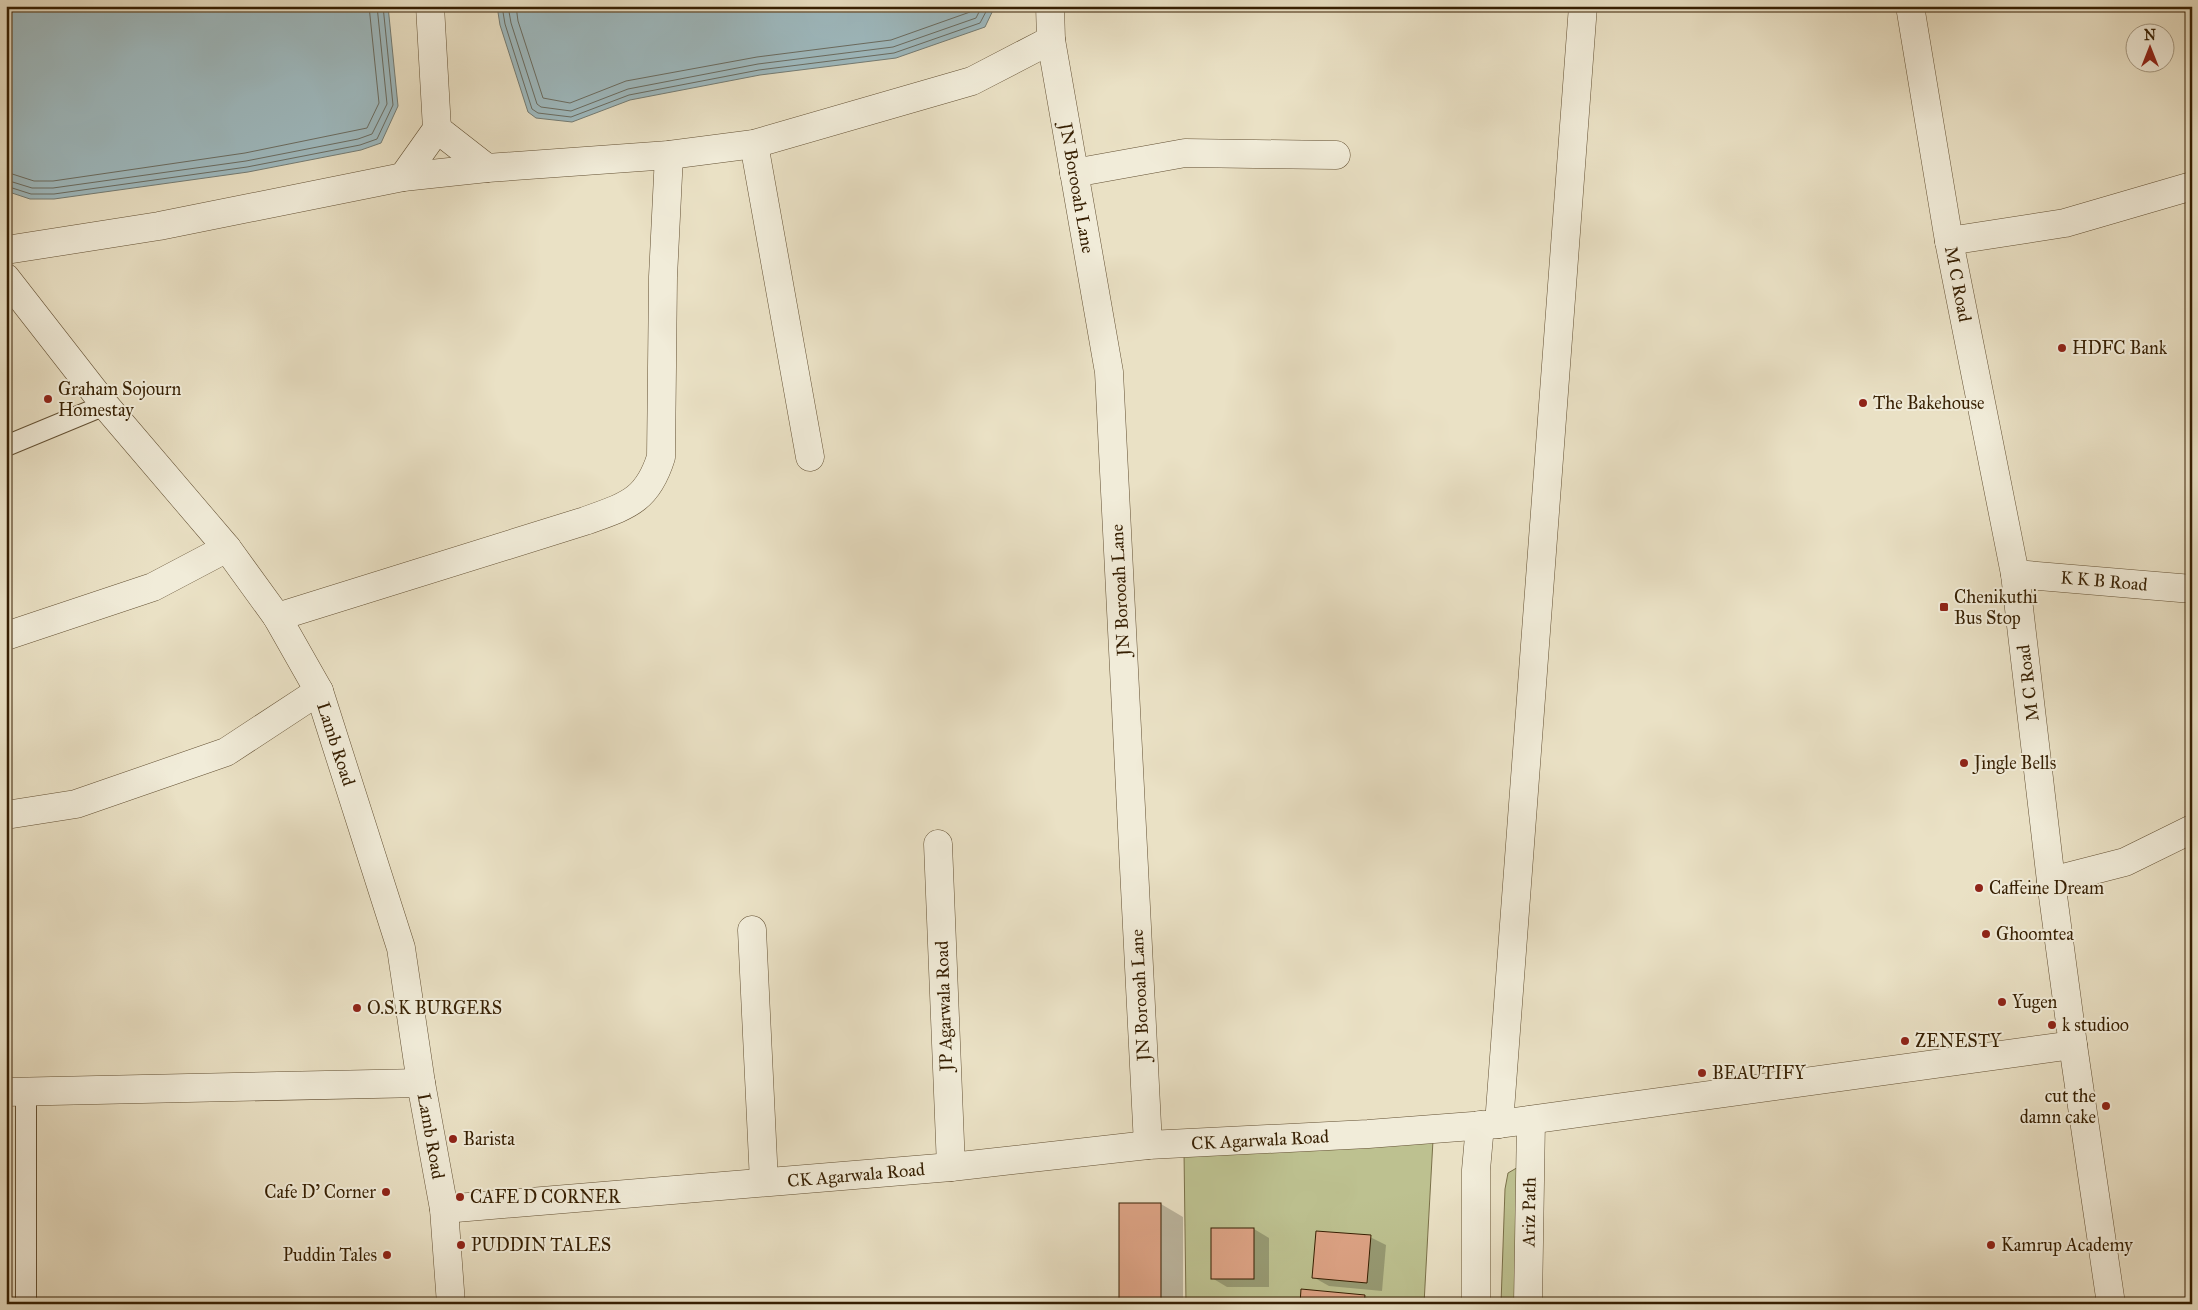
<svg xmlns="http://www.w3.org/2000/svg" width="2198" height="1310" viewBox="0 0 2198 1310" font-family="'IM FELL Great Primer',serif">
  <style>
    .green { fill: #bdc190; stroke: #7a7049 }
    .water { fill: #9ebac0; stroke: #747c74 }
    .shadow { fill: #0003 }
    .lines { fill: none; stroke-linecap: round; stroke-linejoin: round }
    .shore { stroke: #6a6c61; stroke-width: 1 }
    .building { fill: #dda385; stroke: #361f02 }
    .service-casing { stroke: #635033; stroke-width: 22 }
    .minor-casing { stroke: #635033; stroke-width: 29 }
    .tertiary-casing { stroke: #635033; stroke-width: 29 }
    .service { stroke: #f1ecd9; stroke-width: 20 }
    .minor { stroke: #f1ecd9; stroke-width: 28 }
    .tertiary { stroke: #f1ecd9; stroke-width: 28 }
    .poi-dot { fill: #8f2418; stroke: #f1ecd9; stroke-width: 2 }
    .labels { text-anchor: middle; stroke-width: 4; stroke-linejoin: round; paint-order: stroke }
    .street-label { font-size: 18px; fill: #361f02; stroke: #f1ecd9 }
    .poi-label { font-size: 18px; fill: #361f02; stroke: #f1ecd9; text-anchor: start }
  </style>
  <rect width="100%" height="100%" fill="#eae1c5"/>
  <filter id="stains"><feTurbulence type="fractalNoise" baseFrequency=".004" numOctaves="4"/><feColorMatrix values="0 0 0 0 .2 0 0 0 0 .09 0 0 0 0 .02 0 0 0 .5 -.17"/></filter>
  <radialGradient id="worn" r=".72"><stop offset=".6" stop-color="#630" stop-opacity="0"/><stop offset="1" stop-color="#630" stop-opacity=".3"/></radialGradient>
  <g class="green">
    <path d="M1433,1140L1424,1304H1186L1184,1152Z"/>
    <path d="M1520,1166L1518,1304H1501L1505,1189L1508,1173Z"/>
  </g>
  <g class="water">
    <path d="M6,6H388L398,106L381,143L361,150L248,172L54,199H30L6,191Z"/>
    <path d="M497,6H995L985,27L896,58L760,75L630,100L572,122L536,118L528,112L500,25Z"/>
  </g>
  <g class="shadow">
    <path d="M1161,1204L1183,1217V1304H1120Z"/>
    <path d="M1254,1229L1269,1238V1287H1227L1212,1278Z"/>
    <path d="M1370,1237L1386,1245L1382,1291L1329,1286L1313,1277Z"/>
    <path d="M1364,1296L1378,1304H1301Z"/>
  </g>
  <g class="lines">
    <g class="shore">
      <path d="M502,6L505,24L532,109L538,113L571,117L629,95L759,70L894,53L980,23L989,6"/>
      <path d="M508,6L511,23L537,104L541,107L571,111L628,89L758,64L893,47L976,18L982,6"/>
      <path d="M516,6L518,21L543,98L570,103L626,81L757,57L891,40L970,12L974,6"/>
      <path d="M6,172L34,181H53L245,153L367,128L379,103L369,6"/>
      <path d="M6,180L32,188H53L246,161L358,139L372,134L387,104L377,6"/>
      <path d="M6,186L31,194H54L247,167L360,145L377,139L393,105L383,6"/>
    </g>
  </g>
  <g class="building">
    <rect x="1119" y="1203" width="42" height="101"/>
    <rect x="1211" y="1228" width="43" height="51"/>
    <path d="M1316,1231L1371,1235L1367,1283L1312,1278Z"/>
    <path d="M1301,1289L1365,1295L1364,1304H1300Z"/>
    <path d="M505,1301L576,1304H505Z"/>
  </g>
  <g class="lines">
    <defs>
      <g id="service">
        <path d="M6,446L105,405"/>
        <path d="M26,1092V1304"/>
      </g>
      <g id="minor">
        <path d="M1050,6L1051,40L1109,372L1148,1145"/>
        <path d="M437,129L487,168"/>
        <path d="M754,144L810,457"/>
        <path d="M1074,173L1185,153L1336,155"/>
        <path d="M403,177L437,129L430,6"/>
        <path d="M1949,241L2065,223L2192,186"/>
        <path d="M6,250L159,226L403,177L487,168L669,155L754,144L972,81L1051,40"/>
        <path d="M2015,574L2192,589"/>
        <path d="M277,617L585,521C626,506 647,502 661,457L663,277L669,155"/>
        <path d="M6,636L153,587L227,548"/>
        <path d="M6,815L76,804L226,752L319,691"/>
        <path d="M938,844L951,1167"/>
        <path d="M2051,881L2125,862L2192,829"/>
        <path d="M752,930L764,1182"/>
        <path d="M6,1092L421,1083"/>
        <path d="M1499,1124L1583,6"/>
      </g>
      <g id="tertiary">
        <path d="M1910,6L1949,241L2015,574L2051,881L2073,1045L2111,1304"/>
        <path d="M6,278L105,405L227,548L277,617L319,691L401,948L421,1083L444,1209L451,1304"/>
        <path d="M444,1209L951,1167L1148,1145L1368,1134L1499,1124L2073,1045"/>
        <path d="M1476,1304V1170L1480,1125"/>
        <path d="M1528,1304L1531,1120"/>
      </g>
    </defs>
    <use href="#service" class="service-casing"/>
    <use href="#minor" class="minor-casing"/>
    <use href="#tertiary" class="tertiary-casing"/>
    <use href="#service" class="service"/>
    <use href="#minor" class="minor"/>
    <use href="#tertiary" class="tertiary"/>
  </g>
  <g class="poi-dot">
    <circle cx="2062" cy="348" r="5"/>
    <circle cx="48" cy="399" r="5"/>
    <circle cx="1863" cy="403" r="5"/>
    <rect x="1939" y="602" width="10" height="10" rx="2.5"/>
    <circle cx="1964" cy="763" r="5"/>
    <circle cx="1979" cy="888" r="5"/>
    <circle cx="1986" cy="934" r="5"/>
    <circle cx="2002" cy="1002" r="5"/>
    <circle cx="357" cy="1008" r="5"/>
    <circle cx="2052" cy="1025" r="5"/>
    <circle cx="1905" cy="1041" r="5"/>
    <circle cx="1702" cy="1073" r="5"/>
    <circle cx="2106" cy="1106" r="5"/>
    <circle cx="453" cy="1139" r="5"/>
    <circle cx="386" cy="1192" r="5"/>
    <circle cx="460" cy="1197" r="5"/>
    <circle cx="461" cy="1245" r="5"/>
    <circle cx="1991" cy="1245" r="5"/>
    <circle cx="387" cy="1255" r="5"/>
  </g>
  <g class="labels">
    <g class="street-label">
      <text transform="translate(1077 188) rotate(80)" y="6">JN Borooah Lane</text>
      <text transform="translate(1958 284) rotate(79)" y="6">M C Road</text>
      <text transform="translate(2104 581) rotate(5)" y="6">K K B Road</text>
      <text transform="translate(1120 590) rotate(-93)" y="6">JN Borooah Lane</text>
      <text transform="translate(2028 683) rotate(-97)" y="6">M C Road</text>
      <text transform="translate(336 744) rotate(72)" y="6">Lamb Road</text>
      <text transform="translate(1140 995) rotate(-93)" y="6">JN Borooah Lane</text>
      <text transform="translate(944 1006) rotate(-92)" y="6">JP Agarwala Road</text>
      <text transform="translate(431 1136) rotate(80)" y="6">Lamb Road</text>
      <text transform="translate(1260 1140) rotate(-3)" y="6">CK Agarwala Road</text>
      <text transform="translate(856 1175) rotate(-5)" y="6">CK Agarwala Road</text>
      <text transform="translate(1529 1212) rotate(-89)" y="6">Ariz Path</text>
    </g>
    <g class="poi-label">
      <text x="2072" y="354">HDFC Bank</text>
      <text x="58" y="395">Graham Sojourn<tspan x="58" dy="21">Homestay</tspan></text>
      <text x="1873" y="409">The Bakehouse</text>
      <text x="1954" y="603">Chenikuthi<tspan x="1954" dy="21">Bus Stop</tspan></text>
      <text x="1974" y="769">Jingle Bells</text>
      <text x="1989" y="894">Caffeine Dream</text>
      <text x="1996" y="940">Ghoomtea</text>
      <text x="2012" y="1008">Yugen</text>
      <text x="367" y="1014">O.S.K BURGERS</text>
      <text x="2062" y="1031">k studioo</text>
      <text x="1915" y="1047">ZENESTY</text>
      <text x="1712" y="1079">BEAUTIFY</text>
      <text x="2096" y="1102" text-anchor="end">cut the<tspan x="2096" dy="21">damn cake</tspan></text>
      <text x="463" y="1145">Barista</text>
      <text x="376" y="1198" text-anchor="end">Cafe D' Corner</text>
      <text x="470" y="1203">CAFE D CORNER</text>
      <text x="471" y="1251">PUDDIN TALES</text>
      <text x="2001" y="1251">Kamrup Academy</text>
      <text x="377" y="1261" text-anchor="end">Puddin Tales</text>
    </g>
  </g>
  <rect width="2198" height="1310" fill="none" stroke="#eae1c5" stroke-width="25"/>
  <rect x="8" y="8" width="2183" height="1295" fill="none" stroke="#361f02" stroke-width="2.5"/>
  <rect x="12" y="12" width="2173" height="1285" fill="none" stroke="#361f02"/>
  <g transform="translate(2150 48)"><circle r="24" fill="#f1ecd9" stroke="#a69a83"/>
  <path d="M0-4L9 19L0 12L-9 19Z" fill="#8f2418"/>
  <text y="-8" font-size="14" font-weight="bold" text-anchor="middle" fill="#361f02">N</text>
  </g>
  <rect width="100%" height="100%" filter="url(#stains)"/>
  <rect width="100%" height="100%" fill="url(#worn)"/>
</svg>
